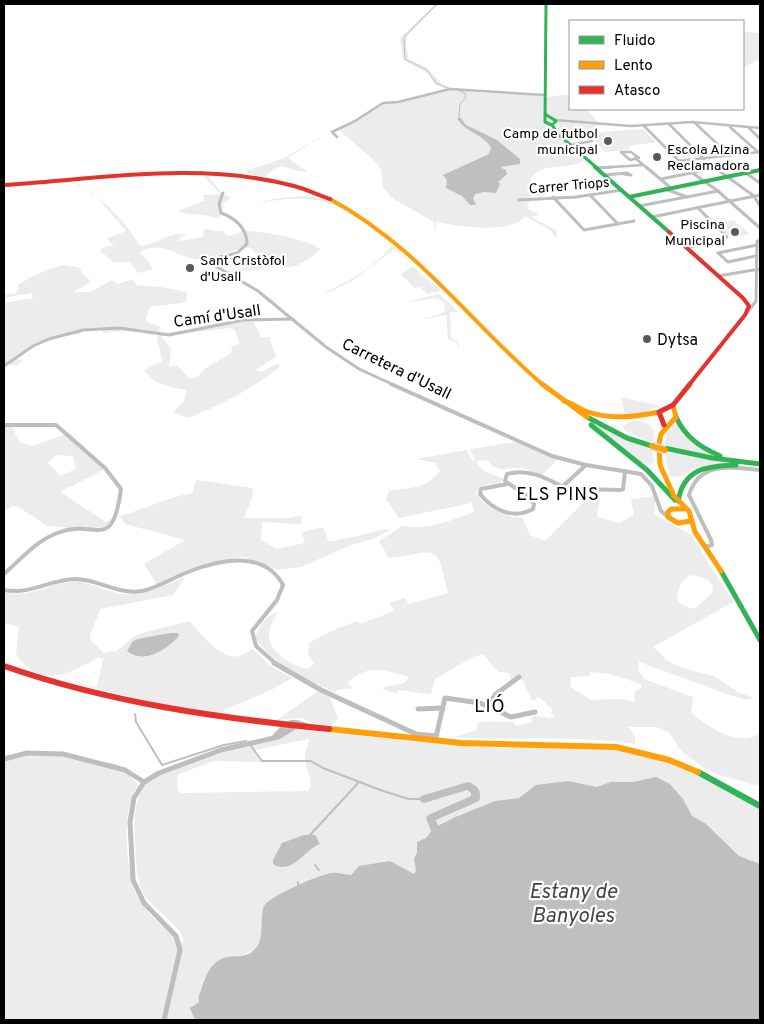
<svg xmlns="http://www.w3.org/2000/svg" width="764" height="1024" viewBox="0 0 764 1024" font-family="Overpass,sans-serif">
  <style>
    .green { fill: #ececec; fill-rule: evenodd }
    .water { fill: #bfbfbf }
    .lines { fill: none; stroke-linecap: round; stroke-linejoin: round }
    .stream-far1 { stroke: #bfbfbf; stroke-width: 1 }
    .stream { stroke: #bfbfbf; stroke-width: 2 }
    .river { fill: #bfbfbf; fill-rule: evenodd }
    .street-far3 { stroke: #bebebe; stroke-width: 2.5 }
    .street-far2 { stroke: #bebebe; stroke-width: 3 }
    .street-far1 { stroke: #bebebe; stroke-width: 4 }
    .street { stroke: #bebebe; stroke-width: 5 }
    .fast-far3 { stroke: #30b455; stroke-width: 3 }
    .fast-far2 { stroke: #30b455; stroke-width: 4 }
    .fast-far1 { stroke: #30b455; stroke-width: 5 }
    .fast { stroke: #30b455; stroke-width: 6 }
    .slow-far2 { stroke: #ff9f0a; stroke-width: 4 }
    .slow-far1 { stroke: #ff9f0a; stroke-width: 5 }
    .slow { stroke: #ff9f0a; stroke-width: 6 }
    .jam-far2 { stroke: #e5322d; stroke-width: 4 }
    .jam-far1 { stroke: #e5322d; stroke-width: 5 }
    .jam { stroke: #e5322d; stroke-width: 6 }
    .slow-bridge-casing { stroke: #dbdbdb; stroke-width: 9; stroke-linecap: butt }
    .slow-bridge { stroke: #ff9f0a; stroke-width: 6 }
    .poi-dot { fill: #595959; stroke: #fff; stroke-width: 2 }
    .labels { text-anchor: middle; stroke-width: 4.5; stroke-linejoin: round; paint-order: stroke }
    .far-poi-label { font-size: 14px; fill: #000; stroke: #fff; text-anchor: end }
    .far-street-label { font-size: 14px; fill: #000; stroke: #fff }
    .street-label { font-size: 16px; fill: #000; stroke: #fff }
    .poi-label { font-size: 16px; fill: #000; stroke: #fff; text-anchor: start }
    .neighbourhood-label { font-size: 18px; letter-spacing: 1px; fill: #000; stroke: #fff }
    .near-water-label { font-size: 21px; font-style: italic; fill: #444; stroke: #fff }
  </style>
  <rect width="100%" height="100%" fill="#fff"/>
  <g class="green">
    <path d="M435,4H438L407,36L406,46L409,60L426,67L442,84L449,87L483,93L545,95L547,97L570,94V109H587L600,125L595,129L561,135L583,156V161C569,170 541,162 531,178V191L547,196H531L527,208L539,215L531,217L556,230L557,237H555L550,230L525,216C511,235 458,226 436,222V233L434,222L392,198L383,188L381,171L377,163L339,130L377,108L380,103H393L448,90L434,84C428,67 414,69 403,59L400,38Z"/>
    <path d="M743,32L760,33V61H755L743,68Z"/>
    <path d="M643,129L656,142L629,146V150L605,152L587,133Z"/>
    <path d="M330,132L289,157V159L307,171L305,172C285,171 284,158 265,177L248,174L246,171L284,158Z"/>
    <path d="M203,176H208L222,193L231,198L223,203V215L215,218C202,212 189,217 178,211L204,201L203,195L221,194Z"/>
    <path d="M71,182H74C100,196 125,220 140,246C155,246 173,229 187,235L179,238L180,241L203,237L204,229C211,229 216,232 223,231L227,236C234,236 239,231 246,231C261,231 310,239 320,249C312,258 294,271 282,266L231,273L227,271L264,263C260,259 255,251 250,248C246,246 208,259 198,259C179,259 161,238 139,253L147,259L153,269L138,273L130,262H114L100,251L102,248L114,245L106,239L126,231L93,193Z"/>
    <path d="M303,196C352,198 388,240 420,273C426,279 434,284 441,291L427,294L420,287L414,288L401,274L413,266L395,249L352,281L327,293L326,292C350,280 376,267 392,245C344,202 319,191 255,204L272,199Z"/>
    <path d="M733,220L749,234C729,240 728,235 715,222Z"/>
    <path d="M66,265L80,268L82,274L90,280V283L73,292H90L112,280L118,284L133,279L137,286C154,285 171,289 187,292L186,302L182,303L150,307L146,318L147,322L160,327L159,334C191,330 221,321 253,320L261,337H269L276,357L255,370L261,372L278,363L280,367C252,388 221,406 187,418L173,412L184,401L187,390C169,387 156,385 144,370L162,361L157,338L159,335C141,329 121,331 103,333L100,328L85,330L78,335C56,334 30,345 12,358L24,361L17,365H4V303L33,298L32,293L8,297L6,298L4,295L16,293L19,288L18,285C33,275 49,268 66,265ZM231,328L235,330L239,343L232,347L231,353L206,368L196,378H189L177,365L169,367L171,349L161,336Z"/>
    <path d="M439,294L458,311L450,313L451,338L458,341L460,349L456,342L448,339L446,315L421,320L445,312L444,302L435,298L403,303Z"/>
    <path d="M621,397L659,406L645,412L625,414Z"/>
    <path d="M634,420L648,424L654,429L653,443L624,430L623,426Z"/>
    <path d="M677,423L692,441L721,458L664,446L668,428Z"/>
    <path d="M596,425L652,448L654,463L645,464L638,461Z"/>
    <path d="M4,426H11L20,442L32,446L69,433L103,465V470L60,492L106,522L114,517L106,526L86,529L48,526L18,507L13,506L4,511ZM56,455L73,456L76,469L60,476L48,463Z"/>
    <path d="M515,442L558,459L541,476C535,474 528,469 522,468C508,467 497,474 487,460L476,461L482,470L503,479L500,483L485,485L476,492C482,506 507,519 522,517L530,535L545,541L588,498L600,499L597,513L598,517L619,523L634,515L631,499L656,496L654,514L691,535L733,602L653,647L668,661L682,668L714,676L740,693L754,698L746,700L727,694L639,662L638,669L644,679L693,697L691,712C707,727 740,748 760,733V786L716,774L702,767L680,750L670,733L656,727H629L635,736V744C575,735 515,741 455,737L477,730V723C490,720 500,723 513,721L516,726L532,722L531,718L534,716L553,718L554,716L551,714L552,709L539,697L532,701L523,681L518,675L511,680L509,673L498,672L484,655L475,656L435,679L431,694C419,694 409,690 397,690V694L381,688L404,683L409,677C385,670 366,663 347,684L354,688L337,690L335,693C304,678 275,667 255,638C259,625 266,617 278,611C275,617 270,626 269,633C267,652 292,665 307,669L314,664L308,654L309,643C325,634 341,626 358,621L360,624L394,611L389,602L405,598L409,604L448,593C436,540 438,552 389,558L379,541L402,526C428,530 450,521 474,512L472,503L399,518L386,499L389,491C411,487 425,490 440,471L435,463L416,459L466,450L473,461L475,460L470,449ZM693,575L709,580L713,588L712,593L694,609L682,605L677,599C679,587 680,579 693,575ZM591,672L610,674L641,684V689L635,690L634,702L622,699L591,700L570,686L571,677L589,676Z"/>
    <path d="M664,452L726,463C717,464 709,464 701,467C690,470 680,480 670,476Z"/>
    <path d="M196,480L253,488L252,498L244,518H292L302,515L301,524L262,522L261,540L277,549L305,543L301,532L323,527L329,542L387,529L390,530L373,539L351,545L301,567L278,570L243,557L226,560L157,585L144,564L185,540L125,524L120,516C144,509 167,498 192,493Z"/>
    <path d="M186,576L173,595L100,609L90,635V640L104,653L117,651L134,636L146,632L190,621C199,633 222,661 239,656C244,655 249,651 253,649L268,664L292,678L273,689L218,713L148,701L56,679L97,687L103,659L98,657C68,675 42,689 16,655L19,627L4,623V592C33,598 45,585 71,582C87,580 102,590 116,593C140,599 165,585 186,576Z"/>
    <path d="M318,691L329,696L338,718L331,726L315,724L301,718L277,720Z"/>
    <path d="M295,729C358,735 422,744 485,747C522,749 559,744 595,746C657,750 709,778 760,809V889L731,849L702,845L683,799L673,787L418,873L259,949L214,964L202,982L208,1020H4V758C44,751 76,756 116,764L119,766V771L127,773L138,785C121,811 126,857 133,887C141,909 164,930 184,942C180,921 151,911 142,890C135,876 136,857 135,842C134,822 133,804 144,787C156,767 269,737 295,729ZM309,739C308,745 305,753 305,759C305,771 315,778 308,791L181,793L178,790L177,775L213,761L263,762L255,750Z"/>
  </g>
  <g class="water">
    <path d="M457,118H461L466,125L497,140L520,159V164L500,167L506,170L507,174L498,182L500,184L496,193L484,192L475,194L473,198L476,205H470L462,196L446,188L447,180L443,175L489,154L491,148C484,134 464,132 457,118Z"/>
    <path d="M170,633H178L179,636C167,649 145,665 127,651L133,641L138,639Z"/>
    <path d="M656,777L670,784L683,799L692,816L706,824L739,856L760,864V1020H200L194,1018L190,1008L199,1002C198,995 200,994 202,987C217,940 240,967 256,948C265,938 259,919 264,906C268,897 320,874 332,873C338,872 344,875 351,875L359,866L390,861L414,874L416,871L414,858L417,853V842L426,838L434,828L453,818L495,801L519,798L536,785L568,781L597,787L611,782H633Z"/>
    <path d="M304,835H315L320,844C305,849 292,876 273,864V860L282,843Z"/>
  </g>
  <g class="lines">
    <g class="stream-far1">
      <path d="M437,4L404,37L405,59L427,70L436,83L450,89"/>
      <path d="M459,91L465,93L466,97L460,104L459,118"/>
    </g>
    <g class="stream">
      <path d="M135,714L136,722L162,765L224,745L246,741"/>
      <path d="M251,746L262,761H311L323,768L383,791L409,799H424"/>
      <path d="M310,835L359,782"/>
      <path d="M315,865L319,870"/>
      <path d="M298,882V886"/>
    </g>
    <path class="river" d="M468,782C477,785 483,791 479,801L436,820L439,828L437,831L434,832L431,831L426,818L428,815L471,796V793L467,790L424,803L421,802L419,799L421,796Z"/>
    <g class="street-far3">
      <path d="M555,120L631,126L692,122L760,128"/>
      <path d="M695,123L730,156"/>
      <path d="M669,124L704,159"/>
      <path d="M644,126L686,168"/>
      <path d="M730,127L758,152"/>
      <path d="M749,128L760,139"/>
      <path d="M337,137L332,132L355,121L383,103L398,102L450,89L545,95"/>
      <path d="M570,145L592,141L587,134"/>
      <path d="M621,152H631L639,158L630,160Z"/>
      <path d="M635,158L647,168"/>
      <path d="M678,161L760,152"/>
      <path d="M597,168L643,165"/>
      <path d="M715,168L722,167"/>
    </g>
    <g class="street-far2">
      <path d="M646,167L671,188"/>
      <path d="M684,167L718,191L760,228"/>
      <path d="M597,168L611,167"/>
      <path d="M715,168L754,196L760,206"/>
      <path d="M746,173L760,183"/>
      <path d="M604,175L627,173L631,175L624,174"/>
      <path d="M661,179L721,167"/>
      <path d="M665,189L687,197"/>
      <path d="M590,195L618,224"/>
      <path d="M553,197L584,230L634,221"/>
      <path d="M519,200L576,197L622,190"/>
      <path d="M639,206L718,191"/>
      <path d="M652,217L760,195"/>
      <path d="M686,248L727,237L698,208"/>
      <path d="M718,253L728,262L756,256"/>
      <path d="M718,253L757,245"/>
      <path d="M205,260L258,291L326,347L359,369L394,385"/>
      <path d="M205,260L237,253L247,244C247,228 235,218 221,213L219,204L223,193"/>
      <path d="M718,276L760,269"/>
      <path d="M747,313L756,301L757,241H760"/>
      <path d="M4,366L33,346L49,339L83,330L119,328L169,335L243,320L293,319"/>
    </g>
    <g class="street-far1">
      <path d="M391,384L552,456L586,465L641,474L652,486L661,511L667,516"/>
      <path d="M4,425H56L105,468L121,489C112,556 95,516 55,534C35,542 20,560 4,574"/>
      <path d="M507,484L481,489L480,494C493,510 513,520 533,509L534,504L527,496L505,481L507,474C530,467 551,481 571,491L577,489L621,490L623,489L625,471"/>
      <path d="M562,487L586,465"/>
      <path d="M705,547L712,545L711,540L689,495C699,461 732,467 760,470"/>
      <path d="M4,590C30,595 49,580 75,579C98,579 118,595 142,591C158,588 172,578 188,572C220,559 264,550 283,585L277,600L252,631L256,646L276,664"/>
    </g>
    <g class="street">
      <path d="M274,663L321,690L416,734L436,736"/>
      <path d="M488,705L496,694L519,677"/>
      <path d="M418,709L442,708"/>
      <path d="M275,736C289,722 290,718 309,727"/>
      <path d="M436,737L445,698L480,703L511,717L535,712"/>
      <path d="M4,759L27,753L63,754L125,770L144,782"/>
      <path d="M164,1020L180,950L176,936L144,903L133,880L130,822L134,798L144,782L159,773L221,750L278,737L293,728"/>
    </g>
    <g class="fast-far3">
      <path d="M546,4L545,122L552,125L559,135L597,168"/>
      <path d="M545,114L556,121L554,123"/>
    </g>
    <g class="fast-far2">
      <path d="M595,167L669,232"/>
      <path d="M629,197L760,170"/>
    </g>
    <g class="fast-far1">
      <path d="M587,417L627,438L652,446"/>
      <path d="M676,417C685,437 700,447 720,456"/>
      <path d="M591,425L647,470L675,500"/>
      <path d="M664,448L712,458L760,464"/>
      <path d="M678,501C684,468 707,466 736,465"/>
      <path d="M721,571L760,640"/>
    </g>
    <path class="fast" d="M698,772L760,806"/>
    <path class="slow-far2" d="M330,199C418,247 469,321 543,385"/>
    <g class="slow-far1">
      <path d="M542,384L587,417"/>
      <path d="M564,401C572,403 578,408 585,411C609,420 635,417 659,412"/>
      <path d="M673,405L676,417L661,434L659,444L660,465L674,496L689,511L695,532L721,571"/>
      <path d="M684,509H671L668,512V517L678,523L691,521"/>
    </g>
    <path class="slow" d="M329,729L461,743L616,747L669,760L698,772"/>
    <g class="jam-far2">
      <path d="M4,185C98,179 201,161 294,186C306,189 318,195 330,199"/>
      <path d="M669,232L743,298L749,306L745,315L689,385"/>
    </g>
    <path class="jam-far1" d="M664,425L659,412L673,405L690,384"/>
    <path class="jam" d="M4,666C110,703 218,718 329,729"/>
    <defs>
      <path id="slow-bridge" d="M652,446L665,450"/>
    </defs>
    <use href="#slow-bridge" class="slow-bridge-casing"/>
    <use href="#slow-bridge" class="slow-bridge"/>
  </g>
  <g class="poi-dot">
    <circle cx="608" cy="141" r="5"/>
    <circle cx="657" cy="157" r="5"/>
    <circle cx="735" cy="232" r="5"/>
    <circle cx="190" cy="268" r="5"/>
    <circle cx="647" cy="339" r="5"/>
  </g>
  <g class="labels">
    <g class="far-poi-label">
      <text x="598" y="138">Camp de futbol<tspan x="598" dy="16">municipal</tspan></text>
      <text x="667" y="154" text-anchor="start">Escola Alzina<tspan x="667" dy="16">Reclamadora</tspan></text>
      <text x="725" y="229">Piscina<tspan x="725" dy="16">Municipal</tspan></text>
      <text x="200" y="265" text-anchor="start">Sant Cristòfol<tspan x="200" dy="16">d'Usall</tspan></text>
    </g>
    <g class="far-street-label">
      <text transform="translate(569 185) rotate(-5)" y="5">Carrer Triops</text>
    </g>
    <g class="street-label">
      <text transform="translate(217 315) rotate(-8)" y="6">Camí d'Usall</text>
      <text transform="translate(397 368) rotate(26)" y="6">Carretera d'Usall</text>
    </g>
    <g class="poi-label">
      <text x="657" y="345">Dytsa</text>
    </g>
    <g class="neighbourhood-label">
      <text x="558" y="500">ELS PINS</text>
      <text x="490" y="712">LIÓ</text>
    </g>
    <g class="near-water-label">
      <text x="573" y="898">Estany de<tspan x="573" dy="24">Banyoles</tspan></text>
    </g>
  </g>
  <rect width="764" height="1024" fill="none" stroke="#000000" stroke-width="10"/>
  <rect x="569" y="20" width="175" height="90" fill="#ffffff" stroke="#999999"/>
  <rect x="579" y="36" width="25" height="8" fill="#30b455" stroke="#999999"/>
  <text x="614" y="45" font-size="15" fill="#000000">Fluido</text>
  <rect x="579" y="61" width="25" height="8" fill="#ff9f0a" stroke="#999999"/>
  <text x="614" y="70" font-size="15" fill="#000000">Lento</text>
  <rect x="579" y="86" width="25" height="8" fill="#e5322d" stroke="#999999"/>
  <text x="614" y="95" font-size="15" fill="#000000">Atasco</text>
</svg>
